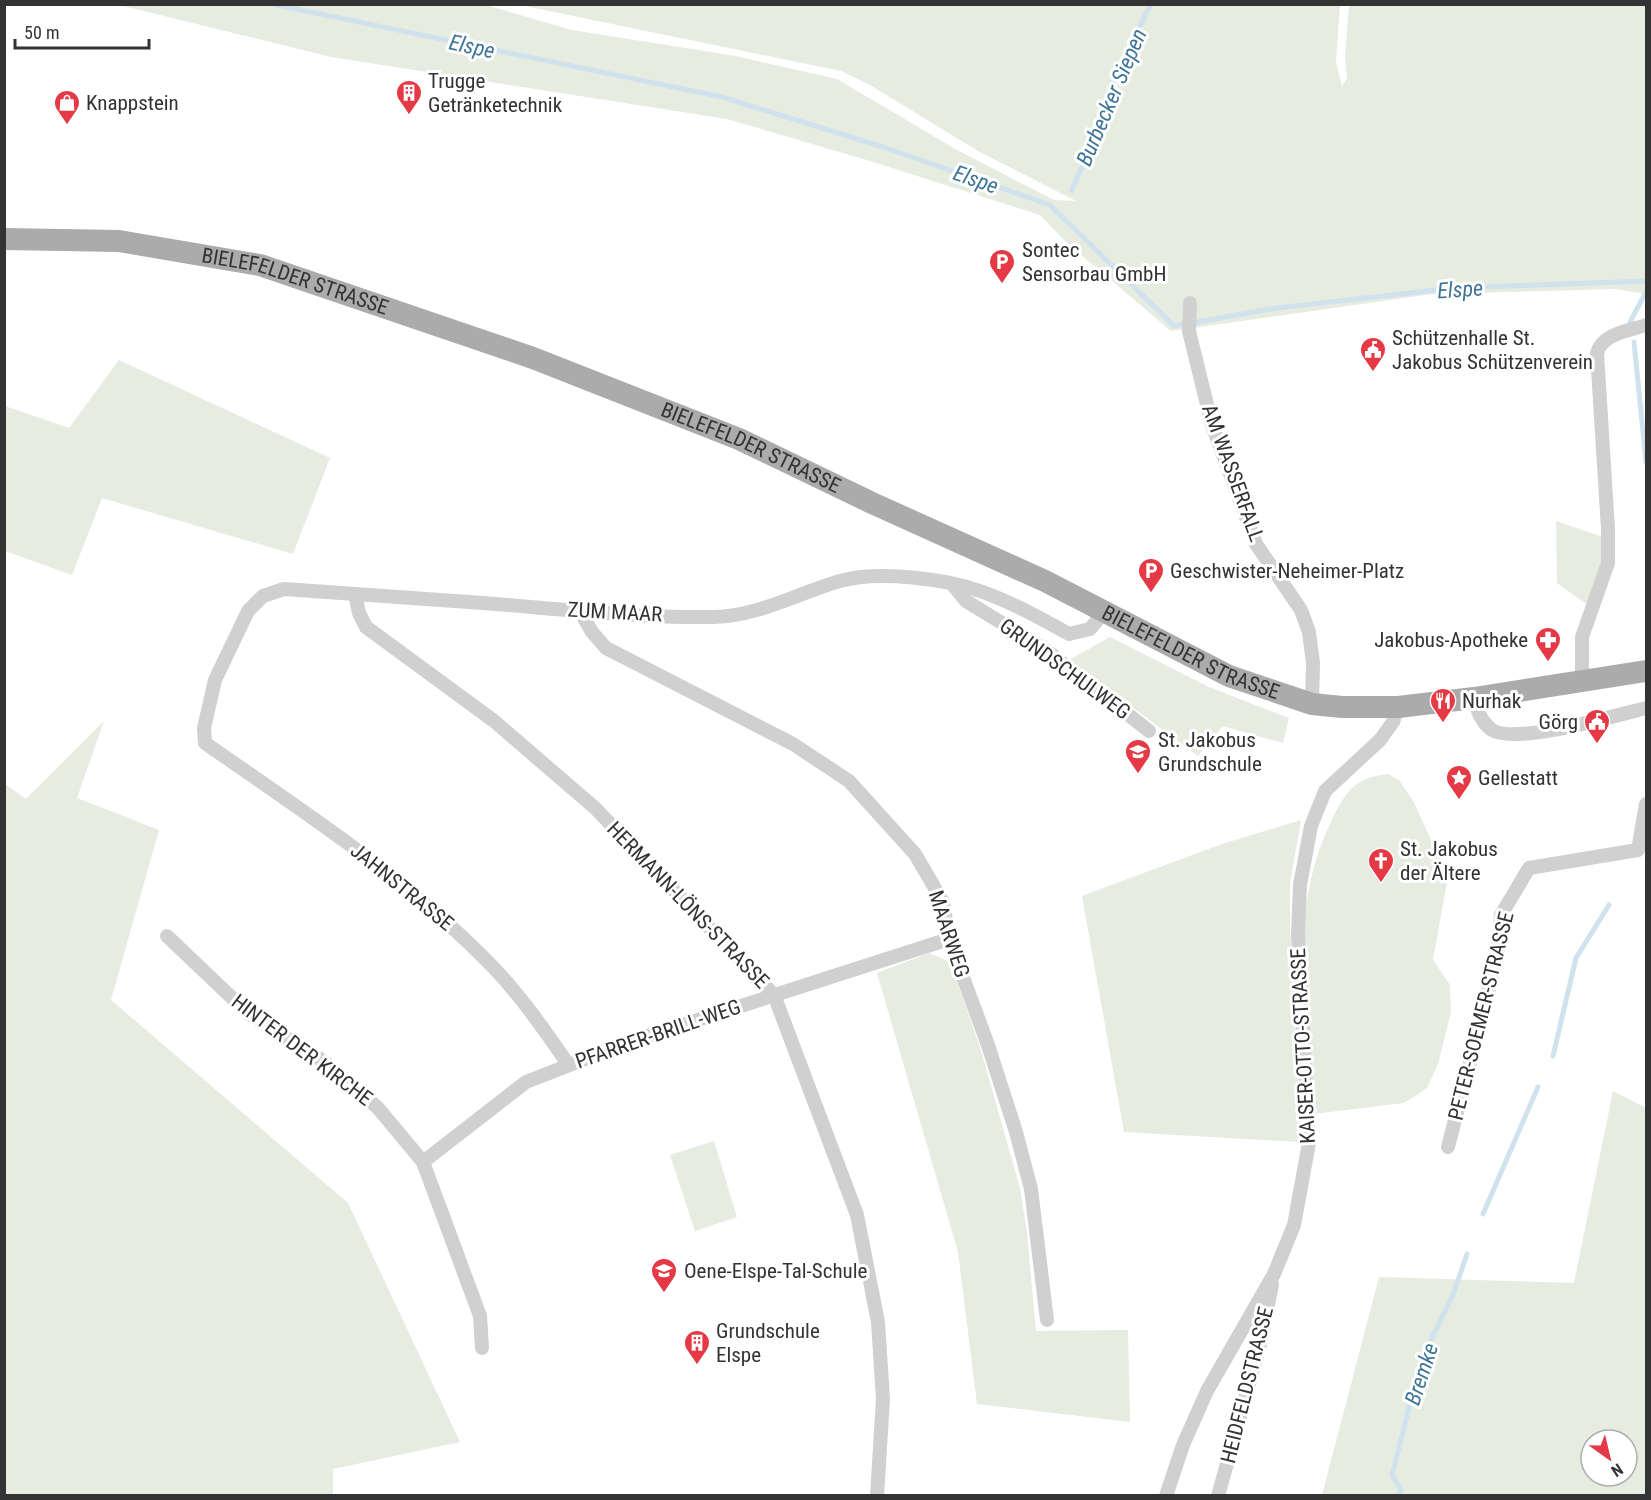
<svg xmlns="http://www.w3.org/2000/svg" width="1651" height="1500" viewBox="0 0 1651 1500" font-family="'Roboto Condensed',sans-serif">
  <style>
    .green { fill: #e6ecdf; fill-rule: evenodd }
    .lines { fill: none; stroke-linecap: round; stroke-linejoin: round }
    .stream { stroke: #cfe2ee; stroke-width: 5 }
    .street { stroke: #d0d0d0; stroke-width: 14 }
    .primary { stroke: #ababab; stroke-width: 22 }
    .labels { text-anchor: middle; stroke-width: 6; stroke-linejoin: round; paint-order: stroke }
    .poi-label { font-size: 21px; fill: #333; stroke: #fff; text-anchor: start }
    .street-label { font-size: 21px; fill: #333; stroke: #fff }
    .water-label { font-size: 22px; font-style: italic; fill: #3f7597; stroke: #fff }
  </style>
  <rect width="100%" height="100%" fill="#fff"/>
  <g class="green">
    <path d="M119,5H486L572,30L736,56L837,79L957,150L1054,200L1076,201L978,151L870,85L841,71L520,5H1340L1336,62L1342,86L1347,79L1345,57L1349,5H1646V294L1614,289L1432,294L1171,331L1066,242L1040,215L870,161L727,119L331,57Z"/>
    <path d="M119,360L330,458L293,554L102,498L72,575L5,551V406L69,428Z"/>
    <path d="M1556,521L1606,538V562L1588,605L1557,583Z"/>
    <path d="M1110,637L1209,687L1289,718L1283,743L1223,726L1198,756L1069,660Z"/>
    <path d="M104,721L77,798L159,830L111,1000L348,1203L460,1442L333,1469V1495H5V784L26,799Z"/>
    <path d="M1388,774L1399,780L1413,801L1448,876L1433,960L1450,985L1451,1012L1438,1064L1427,1088L1404,1103L1313,1114C1311,1014 1285,918 1330,824C1345,793 1352,778 1388,774Z"/>
    <path d="M1301,820L1290,883V928L1303,1125L1299,1142L1124,1132L1082,896L1219,845Z"/>
    <path d="M929,953L950,962L980,1047L1020,1188L1027,1233L1036,1331L1128,1330L1130,1422L977,1404L958,1252L877,973Z"/>
    <path d="M1613,1091L1646,1108V1495H1322L1379,1277L1574,1283ZM1591,1440H1627V1476H1591Z"/>
    <path d="M714,1141L737,1217L695,1231L670,1155Z"/>
  </g>
  <g class="lines">
    <g class="stream">
      <path d="M272,4L722,97L886,148L1050,205L1174,326L1277,308L1454,288L1646,281"/>
      <path d="M1072,190L1102,119L1113,80L1151,4"/>
      <path d="M1630,322L1646,292"/>
      <path d="M1634,342L1646,462"/>
      <path d="M1553,1056L1576,958L1609,905"/>
      <path d="M1483,1214L1538,1087"/>
      <path d="M1398,1496L1401,1490L1392,1475L1421,1360L1453,1295L1467,1254"/>
    </g>
    <g class="street">
      <path d="M1190,303L1189,331L1212,425L1256,544L1301,610L1309,632L1313,663L1312,704"/>
      <path d="M953,585L966,601L1046,650L1149,731"/>
      <path d="M355,594L359,613L366,627L494,721L595,808L774,995L857,1215L878,1322L883,1399L877,1496"/>
      <path d="M580,611L592,632L606,648L793,744L849,781L915,854L943,902L949,939L988,1045L1016,1132L1031,1189L1047,1320"/>
      <path d="M1582,681V637L1608,563V529L1597,353C1603,333 1629,331 1646,325"/>
      <path d="M1474,698C1477,710 1481,722 1492,730C1515,745 1617,715 1646,708"/>
      <path d="M167,936L249,1014L326,1063L378,1108L423,1162L480,1316L482,1348"/>
      <path d="M568,1064C545,1031 521,996 493,967C408,879 305,813 205,743L204,728L215,680L248,611L263,596L284,589C350,594 417,598 483,603C560,609 637,618 714,617C759,616 798,593 840,581C878,570 947,579 983,592C1013,603 1042,619 1069,634L1090,629L1104,612"/>
      <path d="M1448,1147L1497,958L1501,915L1529,868L1638,850L1646,804"/>
      <path d="M423,1162L526,1082L626,1043L949,939"/>
      <path d="M1166,1496L1183,1445L1207,1391L1274,1274L1294,1225L1309,1143L1298,934L1300,885L1311,826L1325,791L1380,740L1393,722L1398,707"/>
      <path d="M1218,1496L1261,1341L1272,1285"/>
    </g>
    <path class="primary" id="s1" d="M4,239L119,241L260,265L533,358L739,439L872,503L1045,581L1229,676L1312,704L1342,707H1398L1474,698L1646,671"/>
  </g>
  <defs>
    <symbol id="building-pin" viewBox="-11 -11 22 30"><path d="M0 17L-7.5 6A9.5 9.5 0 1 1 7.5 6Z" fill="#e63946" stroke="#fff"/><path d="M-4-6H4V6H1V3H-1V6H-4ZM-2.5-4.3h1.7v1.8h-1.7ZM.8-4.3h1.7v1.8H.8ZM-2.5-1h1.7V.8h-1.7ZM.8-1h1.7V.8H.8Z" fill="#fff"/></symbol>
    <symbol id="shop-pin" viewBox="-11 -11 22 30"><path d="M0 17L-7.5 6A9.5 9.5 0 1 1 7.5 6Z" fill="#e63946" stroke="#fff"/><path d="M-5-2.5h2.3a2.7 3.5 0 0 1 5.4 0H5L5.5 6h-11ZM-1.5-2.5h3a1.5 2.3 0 0 0-3 0Z" fill="#fff"/></symbol>
    <symbol id="parking-pin" viewBox="-11 -11 22 30"><path d="M0 17L-7.5 6A9.5 9.5 0 1 1 7.5 6Z" fill="#e63946" stroke="#fff"/><path d="M-3.5-5.5H1a3.5 3.5 0 0 1 0 7H-1V5.5H-3.5ZM-1-3.4V-.6H.8a1.4 1.4 0 0 0 0-2.8Z" fill="#fff"/></symbol>
    <symbol id="civic-pin" viewBox="-11 -11 22 30"><path d="M0 17L-7.5 6A9.5 9.5 0 1 1 7.5 6Z" fill="#e63946" stroke="#fff"/><path d="M-.6-6.5H3V-4.5H.6V-3L4-1V1h2V6H-6V1h2V-1L-.6-3ZM-1.2 2.5V6h2.4V2.5Z" fill="#fff"/></symbol>
    <symbol id="pharmacy-pin" viewBox="-11 -11 22 30"><path d="M0 17L-7.5 6A9.5 9.5 0 1 1 7.5 6Z" fill="#e63946" stroke="#fff"/><path d="M-2-6h4v4h4v4h-4v4h-4v-4h-4v-4h4Z" fill="#fff"/></symbol>
    <symbol id="restaurant-pin" viewBox="-11 -11 22 30"><path d="M0 17L-7.5 6A9.5 9.5 0 1 1 7.5 6Z" fill="#e63946" stroke="#fff"/><path d="M-5-6h1v4h1v-4h1v4h1v-4h1v5L-1.5 .5V6h-2V.5L-5-1ZM5-6V6H3V1.5H1.5Q1.5-4 5-6Z" fill="#fff"/></symbol>
    <symbol id="school-pin" viewBox="-11 -11 22 30"><path d="M0 17L-7.5 6A9.5 9.5 0 1 1 7.5 6Z" fill="#e63946" stroke="#fff"/><path d="M0-5L7-2L0 1L-7-2ZM-4 1L0 2.5L4 1V4Q0 6-4 4Z" fill="#fff"/></symbol>
    <symbol id="sight-pin" viewBox="-11 -11 22 30"><path d="M0 17L-7.5 6A9.5 9.5 0 1 1 7.5 6Z" fill="#e63946" stroke="#fff"/><path d="M0-6L1.8-2.2L6-1.7L2.9 1.2L3.7 5.4L0 3.3L-3.7 5.4L-2.9 1.2L-6-1.7L-1.8-2.2Z" fill="#fff"/></symbol>
    <symbol id="church-pin" viewBox="-11 -11 22 30"><path d="M0 17L-7.5 6A9.5 9.5 0 1 1 7.5 6Z" fill="#e63946" stroke="#fff"/><path d="M-1.2-6h2.4v3.5h3.3v2.4h-3.3V6h-2.4V-.1h-3.3v-2.4h3.3Z" fill="#fff"/></symbol>
  </defs>
  <g fill-rule="evenodd">
    <use href="#building-pin" x="394" y="78" width="30" height="40"/>
    <use href="#shop-pin" x="52" y="88" width="30" height="40"/>
    <use href="#parking-pin" x="987" y="247" width="30" height="40"/>
    <use href="#civic-pin" x="1358" y="335" width="30" height="40"/>
    <use href="#parking-pin" x="1136" y="556" width="30" height="40"/>
    <use href="#pharmacy-pin" x="1533" y="625" width="30" height="40"/>
    <use href="#restaurant-pin" x="1428" y="686" width="30" height="40"/>
    <use href="#civic-pin" x="1582" y="707" width="30" height="40"/>
    <use href="#school-pin" x="1123" y="737" width="30" height="40"/>
    <use href="#sight-pin" x="1444" y="763" width="30" height="40"/>
    <use href="#church-pin" x="1366" y="846" width="30" height="40"/>
    <use href="#school-pin" x="649" y="1256" width="30" height="40"/>
    <use href="#building-pin" x="682" y="1328" width="30" height="40"/>
  </g>
  <g class="labels">
    <g class="poi-label">
      <text x="428" y="88">Trugge<tspan x="428" dy="24">Getränketechnik</tspan></text>
      <text x="86" y="110">Knappstein</text>
      <text x="1022" y="257">Sontec<tspan x="1022" dy="24">Sensorbau GmbH</tspan></text>
      <text x="1392" y="345">Schützenhalle St.<tspan x="1392" dy="24">Jakobus Schützenverein</tspan></text>
      <text x="1170" y="578">Geschwister-Neheimer-Platz</text>
      <text x="1528" y="647" text-anchor="end">Jakobus-Apotheke</text>
      <text x="1462" y="708">Nurhak</text>
      <text x="1578" y="729" text-anchor="end">Görg</text>
      <text x="1158" y="747">St. Jakobus<tspan x="1158" dy="24">Grundschule</tspan></text>
      <text x="1478" y="785">Gellestatt</text>
      <text x="1400" y="856">St. Jakobus<tspan x="1400" dy="24">der Ältere</tspan></text>
      <text x="684" y="1278">Oene-Elspe-Tal-Schule</text>
      <text x="716" y="1338">Grundschule<tspan x="716" dy="24">Elspe</tspan></text>
    </g>
    <g class="street-label">
      <text dy="7" stroke="none"><textPath href="#s1" startOffset="296">BIELEFELDER STRASSE</textPath></text>
      <text dy="7" stroke="none"><textPath href="#s1" startOffset="782">BIELEFELDER STRASSE</textPath></text>
      <text transform="translate(1233 473) rotate(70)" y="7">AM WASSERFALL</text>
      <text transform="translate(615 612) rotate(3)" y="7">ZUM MAAR</text>
      <text dy="7" stroke="none"><textPath href="#s1" startOffset="1268">BIELEFELDER STRASSE</textPath></text>
      <text transform="translate(1065 669) rotate(36)" y="7">GRUNDSCHULWEG</text>
      <text transform="translate(402 887) rotate(39)" y="7">JAHNSTRASSE</text>
      <text transform="translate(688 905) rotate(46)" y="7">HERMANN-LÖNS-STRASSE</text>
      <text transform="translate(949 934) rotate(72)" y="7">MAARWEG</text>
      <text transform="translate(1481 1016) rotate(-76)" y="7">PETER-SOEMER-STRASSE</text>
      <text transform="translate(658 1034) rotate(-19)" y="7">PFARRER-BRILL-WEG</text>
      <text transform="translate(1303 1046) rotate(-93)" y="7">KAISER-OTTO-STRASSE</text>
      <text transform="translate(302 1050) rotate(37)" y="7">HINTER DER KIRCHE</text>
      <text transform="translate(1247 1385) rotate(-76)" y="7">HEIDFELDSTRASSE</text>
    </g>
    <g class="water-label">
      <text transform="translate(472 46) rotate(12)" y="8">Elspe</text>
      <text transform="translate(1111 97) rotate(-67)" y="8">Burbecker Siepen</text>
      <text transform="translate(976 179) rotate(19)" y="8">Elspe</text>
      <text transform="translate(1460 289) rotate(-4)" y="8">Elspe</text>
      <text transform="translate(1421 1374) rotate(-72)" y="8">Bremke</text>
    </g>
  </g>
  <rect width="1651" height="1500" fill="none" stroke="#333333" stroke-width="12"/>
  <g transform="translate(1609 1458) rotate(146)"><circle r="28" fill="#ffffff" stroke="#adadad" stroke-width="1.5"/>
  <path d="M0-4.5L10 22L0 15L-10 22Z" fill="#e63946"/>
  <text y="-9" font-size="16" font-weight="bold" text-anchor="middle" fill="#333333">N</text>
  </g>
  <path d="M15 39v9h134v-9" fill="none" stroke="#333333" stroke-width="3"/>
  <text x="24" y="39" font-size="18" fill="#333333" stroke="#ffffff" stroke-width="4.5" paint-order="stroke">50 m</text>
</svg>
